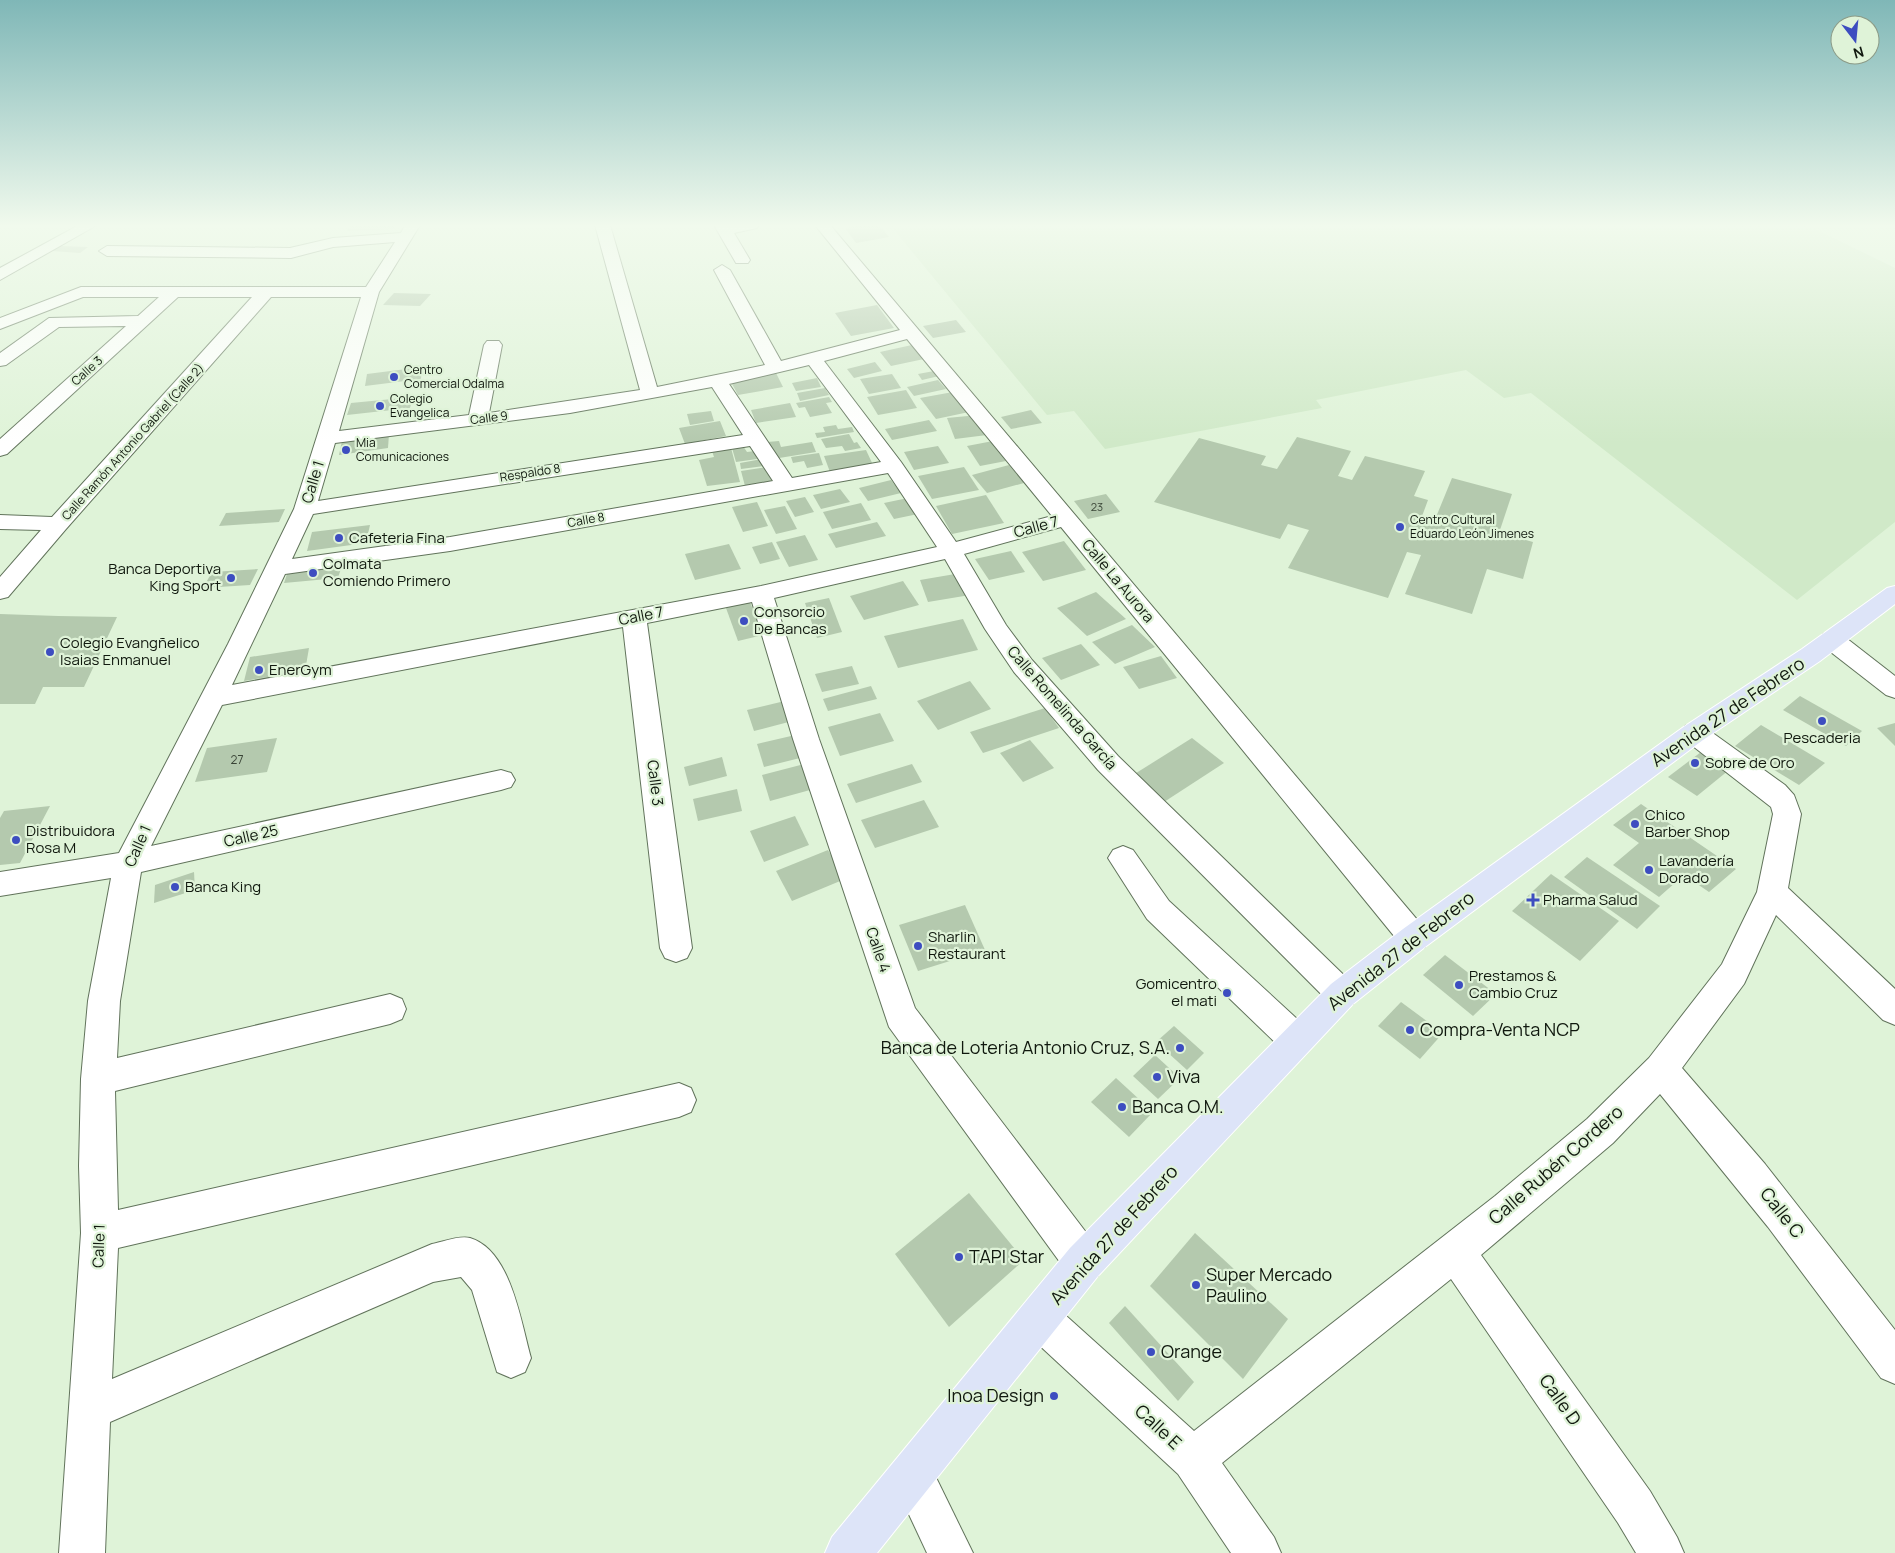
<svg xmlns="http://www.w3.org/2000/svg" width="1895" height="1553" viewBox="0 0 1895 1553" font-family="Manrope,sans-serif">
  <style>
    .built { fill: #d0e9c8 }
    .building { fill: #b4c9ae }
    .lines { fill: none; stroke-linecap: round; stroke-linejoin: round }
    .minor-casing { stroke: #61735b; stroke-width: 2 }
    .primary-casing { stroke: #fff; stroke-width: 2 }
    .minor { fill: #fff; fill-rule: evenodd }
    .primary { fill: #dde4f8; fill-rule: evenodd }
    .poi-dot { fill: #3d4dc0; stroke: #dff3d8; stroke-width: 2 }
    .labels { text-anchor: middle; stroke-width: 4.5; stroke-linejoin: round; paint-order: stroke }
    .far-number-label { font-size: 11px; fill: #394436 }
    .far-poi-label { font-size: 12px; fill: #10180e; stroke: #dff3d8; text-anchor: start }
    .far-street-label { font-size: 12px; fill: #10180e; stroke: #dff3d8 }
    .number-label { font-size: 12px; fill: #394436 }
    .street-label { font-size: 15px; fill: #10180e; stroke: #dff3d8 }
    .poi-label { font-size: 15px; fill: #10180e; stroke: #dff3d8; text-anchor: start }
    .near-street-label { font-size: 18px; fill: #10180e; stroke: #dff3d8 }
    .near-poi-label { font-size: 18px; fill: #10180e; stroke: #dff3d8; text-anchor: start }
  </style>
  <rect width="100%" height="100%" fill="#dff3d8"/>
  <path class="built" d="M890,225H1807L1895,268V522L1797,600L1531,393L1504,398L1466,370L1316,400L1322,408L1105,449L1074,411L1047,415Z"/>
  <g class="building">
    <path d="M351,225H397L394,229L347,231Z"/>
    <path d="M862,225H879L889,237L856,243L845,228Z"/>
    <path d="M60,246L88,247L80,253L52,251Z"/>
    <path d="M394,293L431,294L420,306L383,305Z"/>
    <path d="M877,305L894,328L851,336L835,313Z"/>
    <path d="M956,320L966,332L933,338L923,326Z"/>
    <path d="M912,345L924,359L891,366L880,352Z"/>
    <path d="M875,362L882,371L854,378L847,369Z"/>
    <path d="M422,367L421,379L365,386L367,374Z"/>
    <path d="M775,371L783,387L738,395L730,380Z"/>
    <path d="M934,371L939,376L922,380L918,374Z"/>
    <path d="M892,374L901,388L869,394L860,379Z"/>
    <path d="M817,378L821,387L796,391L792,383Z"/>
    <path d="M938,380L946,389L914,396L907,387Z"/>
    <path d="M825,388L829,395L800,401L797,393Z"/>
    <path d="M906,390L917,408L878,415L867,397Z"/>
    <path d="M953,392L969,412L936,419L920,398Z"/>
    <path d="M413,397L410,408L347,415L351,403Z"/>
    <path d="M829,397L832,402L826,403L832,413L810,417L805,407L799,408L796,403Z"/>
    <path d="M790,403L796,417L756,423L751,410Z"/>
    <path d="M1031,410L1042,423L1011,429L1001,417Z"/>
    <path d="M711,411L714,421L690,425L687,414Z"/>
    <path d="M978,415L987,435L955,439L947,418Z"/>
    <path d="M929,420L937,431L892,440L885,429Z"/>
    <path d="M720,421L726,436L685,444L679,428Z"/>
    <path d="M836,425L838,429L852,427L854,432L817,438L815,433L825,432L823,427Z"/>
    <path d="M389,434L388,448L339,455L342,441Z"/>
    <path d="M849,434L854,443L857,442L861,448L845,451L842,446L826,448L821,439Z"/>
    <path d="M1297,437L1351,451L1338,476L1352,480L1365,456L1425,471L1414,496L1428,500L1421,519L1434,522L1452,478L1512,494L1499,533L1533,542L1523,579L1487,569L1472,614L1405,594L1421,555L1407,552L1388,598L1288,568L1309,530L1288,524L1280,539L1154,502L1199,438L1266,456L1261,465L1277,469Z"/>
    <path d="M779,441L781,447L812,442L816,452L773,459L767,442Z"/>
    <path d="M993,441L1006,461L980,466L967,446Z"/>
    <path d="M743,446L747,452L755,451L757,459L736,462L732,448Z"/>
    <path d="M938,446L949,463L914,470L904,452Z"/>
    <path d="M731,448L740,482L707,486L699,460L714,457L712,451Z"/>
    <path d="M866,450L873,465L830,472L824,456Z"/>
    <path d="M819,453L823,465L807,468L804,461L793,463L791,457Z"/>
    <path d="M762,459L764,466L741,469L740,463Z"/>
    <path d="M1009,465L1024,483L987,493L972,475Z"/>
    <path d="M767,467L772,482L745,486L741,471Z"/>
    <path d="M964,467L979,490L932,499L918,476Z"/>
    <path d="M891,480L901,493L868,501L859,488Z"/>
    <path d="M840,489L850,502L821,509L813,495Z"/>
    <path d="M1106,494L1120,512L1088,519L1074,501Z"/>
    <path d="M986,495L1004,523L952,534L936,506Z"/>
    <path d="M805,497L814,512L795,517L786,501Z"/>
    <path d="M908,498L918,514L894,519L884,503Z"/>
    <path d="M757,502L768,526L743,532L732,507Z"/>
    <path d="M861,503L871,520L832,529L823,512Z"/>
    <path d="M785,506L797,529L776,534L764,510Z"/>
    <path d="M285,509L279,522L219,526L226,513Z"/>
    <path d="M877,522L886,536L836,548L828,534Z"/>
    <path d="M370,525L366,543L307,551L312,532Z"/>
    <path d="M805,535L818,560L789,567L776,542Z"/>
    <path d="M1064,541L1086,570L1043,581L1022,552Z"/>
    <path d="M772,542L780,559L760,564L752,547Z"/>
    <path d="M729,544L741,569L695,580L685,554Z"/>
    <path d="M1011,551L1025,572L989,580L975,559Z"/>
    <path d="M343,562L338,578L284,583L289,568Z"/>
    <path d="M258,569L250,585L203,588L212,572Z"/>
    <path d="M961,573L970,595L928,602L920,580Z"/>
    <path d="M903,581L919,605L864,620L850,596Z"/>
    <path d="M1096,592L1126,619L1087,636L1057,608Z"/>
    <path d="M829,598L842,632L817,638L805,603Z"/>
    <path d="M750,602L763,635L738,641L726,608Z"/>
    <path d="M0,614L58,616L117,617L84,687H43L35,704H0Z"/>
    <path d="M963,619L978,650L898,668L884,636Z"/>
    <path d="M1132,625L1155,647L1115,664L1092,642Z"/>
    <path d="M1081,644L1100,665L1061,680L1042,658Z"/>
    <path d="M309,648L305,671L244,681L250,657Z"/>
    <path d="M1161,656L1177,678L1139,689L1123,667Z"/>
    <path d="M852,666L859,684L822,692L815,674Z"/>
    <path d="M970,681L991,709L938,730L917,701Z"/>
    <path d="M871,686L877,699L828,711L823,699Z"/>
    <path d="M1800,696L1862,731L1846,746L1783,710Z"/>
    <path d="M793,699L800,719L754,731L747,710Z"/>
    <path d="M1045,708L1059,728L983,753L970,732Z"/>
    <path d="M880,713L894,741L840,756L828,727Z"/>
    <path d="M1895,723V746L1877,728Z"/>
    <path d="M1761,725L1825,763L1799,785L1735,746Z"/>
    <path d="M804,733L812,755L764,767L757,744Z"/>
    <path d="M277,738L267,772L195,782L207,748Z"/>
    <path d="M1192,738L1224,763L1164,802L1133,775Z"/>
    <path d="M1030,740L1054,768L1023,782L1000,753Z"/>
    <path d="M1701,752L1729,770L1697,796L1668,777Z"/>
    <path d="M722,757L727,776L689,786L684,767Z"/>
    <path d="M812,762L821,787L770,801L762,775Z"/>
    <path d="M912,764L922,782L856,803L847,784Z"/>
    <path d="M737,789L742,811L698,821L693,799Z"/>
    <path d="M924,800L939,827L875,848L861,820Z"/>
    <path d="M1641,804L1736,869L1709,892L1684,875L1659,897L1613,865L1639,843L1613,825Z"/>
    <path d="M50,806L20,863L0,865V818L4,811Z"/>
    <path d="M795,816L809,845L764,862L750,831Z"/>
    <path d="M828,850L845,879L792,901L776,871Z"/>
    <path d="M1587,857L1660,906L1637,929L1564,877Z"/>
    <path d="M194,872L195,890L154,903L155,885Z"/>
    <path d="M1551,874L1619,921L1580,961L1512,911Z"/>
    <path d="M965,905L985,950L918,971L899,925Z"/>
    <path d="M1445,955L1496,994L1473,1016L1423,975Z"/>
    <path d="M1401,1002L1443,1033L1420,1059L1378,1026Z"/>
    <path d="M1174,1026L1204,1053L1187,1070L1156,1042Z"/>
    <path d="M1155,1055L1180,1078L1158,1099L1133,1076Z"/>
    <path d="M1116,1078L1153,1112L1129,1137L1091,1102Z"/>
    <path d="M969,1193L1024,1260L949,1327L895,1254Z"/>
    <path d="M1195,1233L1288,1319L1243,1379L1150,1286Z"/>
    <path d="M1125,1306L1194,1382L1178,1401L1109,1323Z"/>
  </g>
  <g class="lines">
    <defs>
      <g id="minor">
        <path d="M79,225H97L0,280V268Z"/>
        <path d="M405,225H420L379,292L339,431L469,415L484,345L487,341H499L502,345L489,413L640,390L595,225H610L657,387L765,365L714,270L722,265L730,270L781,361L900,330L815,225H830L1425,929L1430,938L1425,947L1414,951L1403,947L1061,527L964,554L1006,625L1032,660L1118,756L1353,984L1358,994L1353,1004L1342,1008L1331,1004L1098,770L1014,672L985,629L945,559L774,598L819,739L915,1008L1098,1248L1103,1262L1098,1276L1084,1281L1070,1276L889,1027L793,739L752,602L647,623L692,948L687,958L676,962L665,958L660,948L623,627L222,705L151,846L501,770L511,773L515,780L511,787L501,790L141,872L120,1001L117,1058L390,994L402,999L406,1009L402,1019L390,1024L115,1091L118,1210L679,1083L691,1088L696,1100L691,1112L679,1117L118,1248L112,1379L432,1244C442,1242 460,1235 470,1238C511,1250 521,1323 531,1358L525,1372L511,1378L497,1372L472,1290L461,1277L433,1282L110,1422L105,1553H59L81,1233L79,1166L81,1079L88,1001L111,878L0,896V872L119,853L228,644L294,509L361,297H271L66,529L8,597L0,599V577L41,530L0,529V515L52,517L252,297H178L7,454L0,456V439L126,326L59,327L6,365L0,366V353L49,318L138,316L159,297H83L0,329V318L81,287H366L395,242L333,247L291,258L107,256L99,251L107,246L290,248L333,238L401,233ZM907,339L1052,516L956,542L901,462L824,361ZM809,365L881,462L792,478L729,384ZM712,387L743,435L318,501L335,443L570,413ZM750,446L773,481L450,537L292,559L313,514ZM888,473L937,547L761,586L232,685L285,574L450,551Z"/>
        <path d="M714,225H759L757,228L734,233L750,260L748,263H736Z"/>
        <path d="M1832,632L1841,634L1895,676V698L1886,695L1823,646L1820,640L1823,634Z"/>
        <path d="M1694,723L1703,726L1785,785L1794,795L1801,814L1788,888L1895,989V1025L1883,1020L1776,915L1744,984L1682,1068L1765,1164L1895,1330V1384L1881,1378L1768,1227L1660,1094L1613,1143L1481,1255L1650,1491L1677,1537L1684,1553H1636L1618,1523L1451,1279L1222,1463L1274,1537L1281,1553H1231L1178,1474L1025,1332L1019,1318L1025,1304L1039,1298L1053,1304L1194,1431L1495,1196L1587,1119L1649,1058L1722,964L1757,892L1773,814L1771,807L1685,740L1681,733L1685,726Z"/>
        <path d="M1123,846L1133,850L1169,901L1308,1029L1313,1040L1308,1051L1296,1055L1284,1051L1147,919L1108,858L1113,850Z"/>
        <path d="M912,1452L927,1459L973,1553H927L890,1474L897,1459Z"/>
      </g>
      <path id="primary" d="M1895,586V604L1820,661L1703,740L1425,947L1353,1004L1098,1276L877,1553H825L832,1537L1070,1248L1331,984L1403,929L1685,726L1802,649L1887,588Z"/>
    </defs>
    <use href="#minor" class="minor-casing"/>
    <use href="#primary" class="primary-casing"/>
    <use href="#minor" class="minor"/>
    <use href="#primary" class="primary"/>
  </g>
  <linearGradient id="sky" x2="0" y2="1"><stop stop-color="#7fb7b7"/><stop offset="0.51" stop-color="#f1faed"/><stop offset="1" stop-color="#f1faed" stop-opacity="0"/></linearGradient>
  <rect width="1895" height="443" fill="url(#sky)"/>
  <g class="poi-dot">
    <circle cx="394" cy="377" r="5"/>
    <circle cx="380" cy="406" r="5"/>
    <circle cx="346" cy="450" r="5"/>
    <circle cx="1400" cy="527" r="5"/>
    <circle cx="339" cy="538" r="5"/>
    <circle cx="313" cy="573" r="5"/>
    <circle cx="231" cy="578" r="5"/>
    <circle cx="744" cy="621" r="5"/>
    <circle cx="50" cy="652" r="5"/>
    <circle cx="259" cy="670" r="5"/>
    <circle cx="1822" cy="721" r="5"/>
    <circle cx="1695" cy="763" r="5"/>
    <circle cx="1635" cy="824" r="5"/>
    <circle cx="16" cy="840" r="5"/>
    <circle cx="1649" cy="870" r="5"/>
    <circle cx="175" cy="887" r="5"/>
    <path d="M1530.5 892.5h5v5h5v5h-5v5h-5v-5h-5v-5h5z"/>
    <circle cx="918" cy="946" r="5"/>
    <circle cx="1459" cy="985" r="5"/>
    <circle cx="1227" cy="993" r="5"/>
    <circle cx="1410" cy="1030" r="5"/>
    <circle cx="1180" cy="1048" r="5"/>
    <circle cx="1157" cy="1077" r="5"/>
    <circle cx="1122" cy="1107" r="5"/>
    <circle cx="959" cy="1257" r="5"/>
    <circle cx="1196" cy="1285" r="5"/>
    <circle cx="1151" cy="1352" r="5"/>
    <circle cx="1054" cy="1396" r="5"/>
  </g>
  <g class="labels">
    <g class="far-number-label">
      <text x="1097" y="511">23</text>
    </g>
    <g class="far-poi-label">
      <text x="404" y="374">Centro<tspan x="404" dy="14">Comercial Odalma</tspan></text>
      <text x="390" y="403">Colegio<tspan x="390" dy="14">Evangelica</tspan></text>
      <text x="356" y="447">Mia<tspan x="356" dy="14">Comunicaciones</tspan></text>
      <text x="1410" y="524">Centro Cultural<tspan x="1410" dy="14">Eduardo León Jimenes</tspan></text>
    </g>
    <g class="far-street-label">
      <text transform="translate(87 371) rotate(-42)" y="4">Calle 3</text>
      <text transform="translate(489 418) rotate(-7)" y="4">Calle 9</text>
      <text transform="translate(133 442) rotate(-48)" y="4">Calle Ramón Antonio Gabriel (Calle 2)</text>
      <text transform="translate(530 473) rotate(-9)" y="4">Respaldo 8</text>
      <text transform="translate(586 520) rotate(-10)" y="4">Calle 8</text>
    </g>
    <g class="number-label">
      <text x="237" y="764">27</text>
    </g>
    <g class="street-label">
      <text transform="translate(313 482) rotate(-73)" y="5">Calle 1</text>
      <text transform="translate(1036 527) rotate(-15)" y="5">Calle 7</text>
      <text transform="translate(1118 581) rotate(50)" y="5">Calle La Aurora</text>
      <text transform="translate(641 616) rotate(-11)" y="5">Calle 7</text>
      <text transform="translate(1062 708) rotate(49)" y="5">Calle Romelinda García</text>
      <text transform="translate(655 783) rotate(83)" y="5">Calle 3</text>
      <text transform="translate(251 836) rotate(-13)" y="5">Calle 25</text>
      <text transform="translate(138 846) rotate(-66)" y="5">Calle 1</text>
      <text transform="translate(878 950) rotate(71)" y="5">Calle 4</text>
      <text transform="translate(99 1246) rotate(-88)" y="5">Calle 1</text>
    </g>
    <g class="poi-label">
      <text x="349" y="543">Cafeteria Fina</text>
      <text x="323" y="569">Colmata<tspan x="323" dy="17">Comiendo Primero</tspan></text>
      <text x="221" y="574" text-anchor="end">Banca Deportiva<tspan x="221" dy="17">King Sport</tspan></text>
      <text x="754" y="617">Consorcio<tspan x="754" dy="17">De Bancas</tspan></text>
      <text x="60" y="648">Colegio Evangñelico<tspan x="60" dy="17">Isaias Enmanuel</tspan></text>
      <text x="269" y="675">EnerGym</text>
      <text x="1822" y="743" text-anchor="middle">Pescaderia</text>
      <text x="1705" y="768">Sobre de Oro</text>
      <text x="1645" y="820">Chico<tspan x="1645" dy="17">Barber Shop</tspan></text>
      <text x="26" y="836">Distribuidora<tspan x="26" dy="17">Rosa M</tspan></text>
      <text x="1659" y="866">Lavandería<tspan x="1659" dy="17">Dorado</tspan></text>
      <text x="185" y="892">Banca King</text>
      <text x="1543" y="905">Pharma Salud</text>
      <text x="928" y="942">Sharlin<tspan x="928" dy="17">Restaurant</tspan></text>
      <text x="1469" y="981">Prestamos &amp;<tspan x="1469" dy="17">Cambio Cruz</tspan></text>
      <text x="1217" y="989" text-anchor="end">Gomicentro<tspan x="1217" dy="17">el mati</tspan></text>
    </g>
    <g class="near-street-label">
      <text transform="translate(1728 712) rotate(-34)" y="6">Avenida 27 de Febrero</text>
      <text transform="translate(1401 951) rotate(-38)" y="6">Avenida 27 de Febrero</text>
      <text transform="translate(1556 1165) rotate(-41)" y="6">Calle Rubén Cordero</text>
      <text transform="translate(1782 1213) rotate(52)" y="6">Calle C</text>
      <text transform="translate(1114 1235) rotate(-48)" y="6">Avenida 27 de Febrero</text>
      <text transform="translate(1560 1400) rotate(55)" y="6">Calle D</text>
      <text transform="translate(1158 1427) rotate(43)" y="6">Calle E</text>
    </g>
    <g class="near-poi-label">
      <text x="1420" y="1036">Compra-Venta NCP</text>
      <text x="1170" y="1054" text-anchor="end">Banca de Loteria Antonio Cruz, S.A.</text>
      <text x="1167" y="1083">Viva</text>
      <text x="1132" y="1113">Banca O.M.</text>
      <text x="969" y="1263">TAPI Star</text>
      <text x="1206" y="1281">Super Mercado<tspan x="1206" dy="21">Paulino</tspan></text>
      <text x="1161" y="1358">Orange</text>
      <text x="1044" y="1402" text-anchor="end">Inoa Design</text>
    </g>
  </g>
  <g transform="translate(1855 40) rotate(164)"><circle r="24" fill="#dff3d8" stroke="#8c9b87"/>
  <path d="M0-4L9 19L0 12L-9 19Z" fill="#3d4dc0"/>
  <text y="-8" font-size="14" font-weight="bold" text-anchor="middle" fill="#10180e">N</text>
  </g>
</svg>
